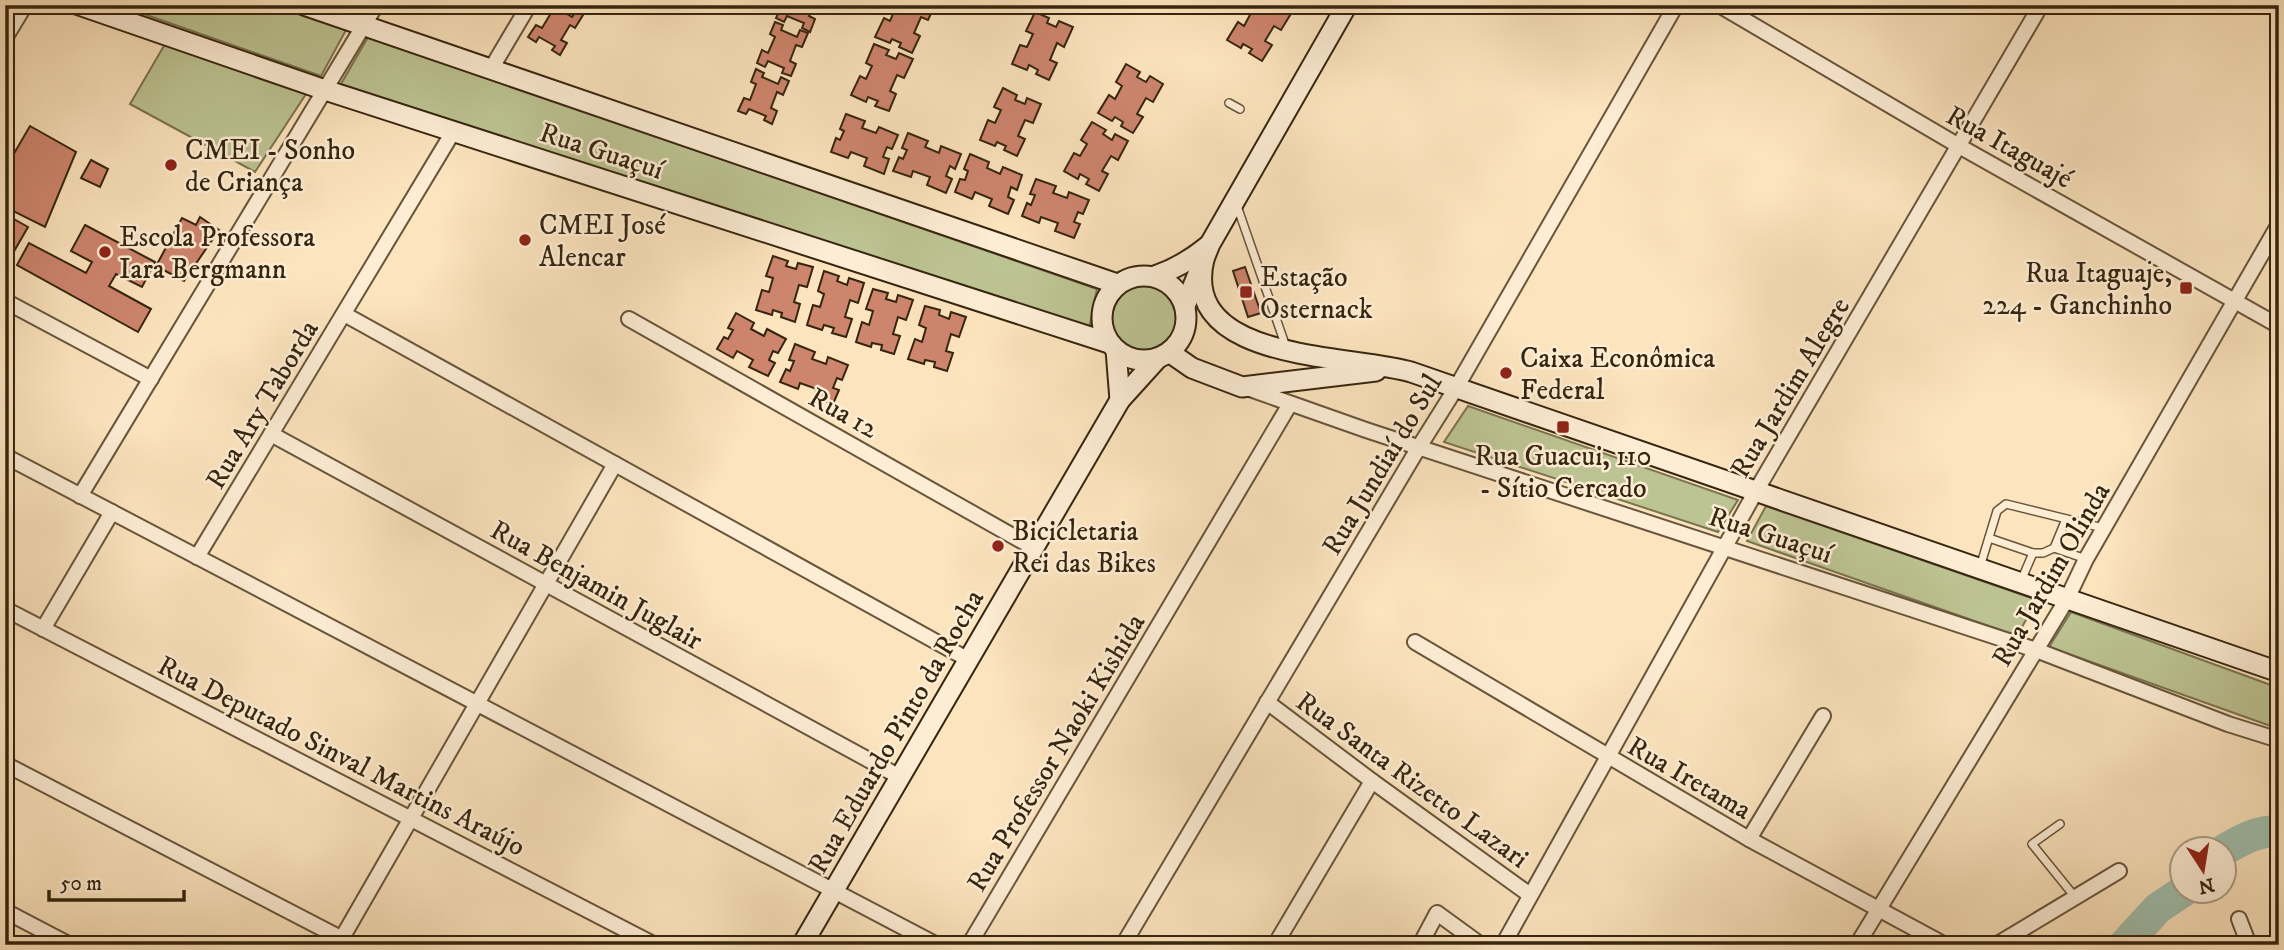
<svg xmlns="http://www.w3.org/2000/svg" width="2284" height="950" viewBox="0 0 2284 950" font-family="'IM FELL DW Pica',serif">
  <style>
    .green { fill: #bdc493; stroke: #7a7450; stroke-width: 2 }
    .lines { fill: none; stroke-linecap: round; stroke-linejoin: round }
    .river { stroke: #a0bfad; stroke-width: 32 }
    .building { fill: #ce856e; stroke: #36250e; stroke-width: 2 }
    .lane-casing { stroke: #68553a; stroke-width: 10 }
    .street-casing { stroke: #68553a; stroke-width: 18 }
    .secondary-casing { stroke: #36250e; stroke-width: 23 }
    .lane { stroke: #fdedd5; stroke-width: 7 }
    .street { stroke: #fdedd5; stroke-width: 14 }
    .secondary { stroke: #fdedd5; stroke-width: 19 }
    .poi-dot { fill: #8f2418; stroke: #fdedd5; stroke-width: 2.5 }
    .labels { text-anchor: middle; stroke-width: 5; stroke-linejoin: round; paint-order: stroke }
    .street-label { font-size: 28px; fill: #36250e; stroke: #fdedd5 }
    .poi-label { font-size: 28px; fill: #36250e; stroke: #fdedd5; text-anchor: start }
  </style>
  <rect width="100%" height="100%" fill="#fce4be"/>
  <filter id="stains"><feTurbulence type="fractalNoise" baseFrequency=".00286" numOctaves="4"/><feColorMatrix values="0 0 0 0 .2 0 0 0 0 .09 0 0 0 0 .02 0 0 0 .5 -.17"/></filter>
  <radialGradient id="worn" r=".72"><stop offset=".6" stop-color="#630" stop-opacity="0"/><stop offset="1" stop-color="#630" stop-opacity=".3"/></radialGradient>
  <g class="green">
    <path d="M118,5H277L346,30L321,76Z"/>
    <path d="M368,37L1097,289L1089,329L341,84Z"/>
    <path d="M165,44L306,94L255,172L130,104Z"/>
    <circle cx="1143" cy="318" r="36"/>
    <path d="M1468,406L1738,500L1718,532L1444,442Z"/>
    <path d="M1766,506L2037,600L2017,636L1747,541Z"/>
    <path d="M2071,612L2279,688V729L2049,647Z"/>
  </g>
  <g class="lines">
    <g class="river">
      <path d="M2224,850C2243,839 2257,831 2279,831"/>
      <path d="M2124,945L2158,908L2185,890"/>
    </g>
  </g>
  <g class="building">
    <path d="M549,5H559L557,8L572,17L576,11L583,15L575,28L570,25L561,40L567,43L560,55L552,50L555,46L539,37L536,42L528,37L536,25L542,28L551,13L546,11Z"/>
    <path d="M782,5L788,8L789,5H814L809,16L815,19L810,32L802,28L804,23L787,16L784,22L776,18Z"/>
    <path d="M891,5H935L928,20L921,17L914,33L920,36L912,53L899,47L901,43L892,39L890,43L875,37L884,18L890,21L896,7Z"/>
    <path d="M1248,5H1268L1276,10L1278,5H1281L1292,12L1281,30L1274,26L1265,41L1272,45L1262,61L1249,53L1252,49L1243,44L1241,48L1227,40L1238,22L1244,26L1251,13L1245,10Z"/>
    <path d="M1035,12L1049,18L1047,23L1056,27L1059,21L1073,27L1064,47L1057,43L1050,60L1057,63L1049,80L1036,74L1038,70L1029,65L1027,70L1012,64L1020,45L1027,47L1033,34L1026,31Z"/>
    <path d="M775,22L783,25L781,30L797,37L800,30L808,33L802,47L796,45L790,61L796,64L791,76L782,73L784,68L768,61L765,67L757,63L762,50L768,53L775,37L770,34Z"/>
    <path d="M874,44L889,50L886,55L896,59L899,53L913,59L904,78L897,75L890,91L896,94L889,111L875,106L878,101L868,97L866,102L851,95L860,76L866,79L872,66L866,63Z"/>
    <path d="M1126,64L1140,72L1137,77L1146,82L1150,76L1163,84L1153,102L1146,98L1137,114L1143,117L1133,133L1121,126L1123,122L1115,117L1112,121L1098,113L1109,95L1115,99L1122,86L1116,82Z"/>
    <path d="M756,69L764,73L762,77L778,84L781,77L789,81L783,95L777,92L771,108L777,111L772,124L764,120L766,116L749,109L746,114L738,111L744,98L750,100L756,84L751,82Z"/>
    <path d="M1003,88L1017,95L1015,100L1025,104L1027,98L1041,104L1033,123L1025,120L1018,136L1025,139L1017,156L1004,150L1006,146L997,142L995,146L980,140L988,120L995,123L1001,110L994,107Z"/>
    <path d="M846,114L865,121L862,128L876,133L879,127L898,135L892,149L887,147L883,157L889,159L884,174L864,166L867,158L851,152L848,158L831,152L836,138L840,140L844,131L840,129Z"/>
    <path d="M1092,122L1106,130L1103,134L1112,140L1115,134L1128,141L1118,160L1111,156L1102,171L1108,174L1099,191L1086,184L1089,179L1080,174L1078,179L1064,171L1074,153L1080,156L1087,144L1081,140Z"/>
    <path d="M30,126L76,152L45,227L5,207V169Z"/>
    <path d="M908,133L928,141L925,147L939,153L941,146L961,154L955,169L950,166L946,176L952,179L946,193L927,185L930,177L913,171L911,177L893,171L899,157L903,159L907,150L902,148Z"/>
    <path d="M970,154L989,162L987,168L1000,174L1003,167L1022,175L1017,190L1011,187L1008,197L1014,200L1008,214L989,206L992,199L975,192L972,199L955,192L960,179L965,180L968,171L964,169Z"/>
    <path d="M91,160L108,169L100,187L81,178Z"/>
    <path d="M1036,179L1056,186L1053,193L1067,198L1069,192L1089,200L1083,214L1078,212L1074,222L1080,224L1074,238L1055,231L1058,223L1041,217L1039,223L1022,216L1027,203L1031,205L1035,195L1030,194Z"/>
    <path d="M5,214L28,227L5,267Z"/>
    <path d="M200,217L219,230L184,281L156,266L182,218L196,225Z"/>
    <path d="M85,225L155,262L142,287L116,274L109,286L151,309L138,332L17,265L29,243L86,273L92,262L71,251Z"/>
    <path d="M773,256L788,261L786,266L796,269L798,263L813,267L807,287L799,285L794,302L800,304L795,322L781,317L782,313L773,310L772,315L756,310L762,290L769,292L773,278L766,276Z"/>
    <path d="M1245,267L1261,313L1248,317L1233,271Z"/>
    <path d="M824,271L839,276L837,281L847,285L849,278L864,283L858,303L850,300L845,317L852,319L846,337L832,333L834,328L824,325L822,330L807,325L813,305L820,307L824,294L818,291Z"/>
    <path d="M873,289L888,293L886,299L896,302L898,295L913,300L906,320L898,317L893,334L900,336L894,354L881,350L882,345L872,343L871,347L856,342L862,322L869,325L873,311L866,309Z"/>
    <path d="M925,306L940,310L939,315L949,319L951,312L966,317L959,337L951,334L946,351L953,353L947,371L934,367L935,362L925,360L924,364L908,359L915,339L922,342L926,328L919,325Z"/>
    <path d="M736,313L754,323L751,329L764,336L767,329L786,339L778,353L773,351L769,360L775,363L768,376L749,367L753,360L737,351L733,358L717,349L724,337L728,339L733,330L728,328Z"/>
    <path d="M795,344L815,352L812,359L826,364L828,357L848,365L842,380L837,378L833,388L839,390L833,404L814,397L817,389L800,383L798,389L780,382L786,369L790,371L794,361L789,360Z"/>
  </g>
  <g class="lines">
    <defs>
      <g id="lane">
        <path d="M1229,103L1240,109"/>
        <path d="M1236,203L1286,347"/>
        <path d="M1989,538L2033,553H2043L2054,548L2066,519"/>
        <path d="M2054,548L2086,559"/>
        <path d="M1980,567L1997,511L2006,504L2103,528"/>
        <path d="M2021,581L2033,553"/>
        <path d="M2060,824L2032,844L2075,897"/>
      </g>
      <g id="street">
        <path d="M1719,5L1959,146L2279,326"/>
        <path d="M5,38L25,5"/>
        <path d="M491,69L529,5"/>
        <path d="M5,301L151,379"/>
        <path d="M344,314L969,660"/>
        <path d="M629,319L1034,548"/>
        <path d="M1247,388L1366,430L2036,650L2228,724L2279,740"/>
        <path d="M271,434L900,777"/>
        <path d="M5,456L937,945"/>
        <path d="M80,496L376,5"/>
        <path d="M197,557L453,132"/>
        <path d="M5,609L655,945"/>
        <path d="M43,629L112,512"/>
        <path d="M1415,642L1749,839L1945,945"/>
        <path d="M1267,702L1372,781L1530,895"/>
        <path d="M5,764L354,945"/>
        <path d="M1749,839L1823,716"/>
        <path d="M5,911L70,945"/>
        <path d="M2239,919L2249,945"/>
        <path d="M338,945L615,464"/>
        <path d="M969,945L1290,404"/>
        <path d="M1123,945L1419,447L1456,388L1676,5"/>
        <path d="M1275,945L1372,781"/>
        <path d="M1420,945L1437,913L1481,945"/>
        <path d="M1503,945L1756,491L2041,5"/>
        <path d="M1857,945L2067,599L2086,559L2279,224"/>
        <path d="M1996,945L2119,871"/>
      </g>
      <g id="secondary">
        <path d="M79,5L325,90L1109,343"/>
        <path d="M304,5L1117,284"/>
        <path d="M1204,259C1179,363 1351,354 1411,372L2279,672"/>
        <circle cx="1144" cy="318" r="42"/>
        <path d="M1155,276C1176,269 1192,259 1209,245"/>
        <path d="M1185,306L1210,244L1347,5"/>
        <path d="M1116,350L1120,400"/>
        <path d="M1169,352L1192,368L1242,387L1376,371"/>
        <path d="M802,945L1120,400L1158,358"/>
      </g>
    </defs>
    <use href="#lane" class="lane-casing"/>
    <use href="#street" class="street-casing"/>
    <use href="#secondary" class="secondary-casing"/>
    <use href="#lane" class="lane"/>
    <use href="#street" class="street"/>
    <use href="#secondary" class="secondary"/>
  </g>
  <g class="poi-dot">
    <circle cx="171" cy="165" r="7"/>
    <circle cx="525" cy="240" r="7"/>
    <circle cx="105" cy="252" r="7"/>
    <rect x="2179" y="281" width="14" height="14" rx="3.5"/>
    <rect x="1239" y="285" width="14" height="14" rx="3.5"/>
    <circle cx="1506" cy="373" r="7"/>
    <rect x="1556" y="420" width="14" height="14" rx="3.5"/>
    <circle cx="998" cy="546" r="7"/>
  </g>
  <g class="labels">
    <g class="street-label">
      <text transform="translate(2010 146) rotate(29)" y="10">Rua Itaguajé</text>
      <text transform="translate(602 150) rotate(18)" y="10">Rua Guaçuí</text>
      <text transform="translate(1789 387) rotate(-59)" y="10">Rua Jardim Alegre</text>
      <text transform="translate(261 404) rotate(-59)" y="10">Rua Ary Taborda</text>
      <text transform="translate(844 412) rotate(29)" y="10">Rua 12</text>
      <text transform="translate(1381 464) rotate(-59)" y="10">Rua Jundiaí do Sul</text>
      <text transform="translate(1771 534) rotate(18)" y="10">Rua Guaçuí</text>
      <text transform="translate(2050 574) rotate(-60)" y="10">Rua Jardim Olinda</text>
      <text transform="translate(597 584) rotate(29)" y="10">Rua Benjamin Juglair</text>
      <text transform="translate(895 731) rotate(-60)" y="10">Rua Eduardo Pinto da Rocha</text>
      <text transform="translate(1055 752) rotate(-59)" y="10">Rua Professor Naoki Kishida</text>
      <text transform="translate(342 755) rotate(27)" y="10">Rua Deputado Sinval Martins Araújo</text>
      <text transform="translate(1690 777) rotate(30)" y="10">Rua Iretama</text>
      <text transform="translate(1413 779) rotate(36)" y="10">Rua Santa Rizetto Lazari</text>
    </g>
    <g class="poi-label">
      <text x="185" y="159">CMEI - Sonho<tspan x="185" dy="32">de Criança</tspan></text>
      <text x="539" y="234">CMEI José<tspan x="539" dy="32">Alencar</tspan></text>
      <text x="119" y="246">Escola Professora<tspan x="119" dy="32">Iara Bergmann</tspan></text>
      <text x="2172" y="282" text-anchor="end">Rua Itaguaje,<tspan x="2172" dy="32">224 - Ganchinho</tspan></text>
      <text x="1260" y="286">Estação<tspan x="1260" dy="32">Osternack</tspan></text>
      <text x="1520" y="367">Caixa Econômica<tspan x="1520" dy="32">Federal</tspan></text>
      <text x="1563" y="465" text-anchor="middle">Rua Guacui, 110<tspan x="1563" dy="32">- Sítio Cercado</tspan></text>
      <text x="1012" y="540">Bicicletaria<tspan x="1012" dy="32">Rei das Bikes</tspan></text>
    </g>
  </g>
  <rect width="2284" height="950" fill="none" stroke="#fce4be" stroke-width="28"/>
  <rect x="7" y="7" width="2270" height="936" fill="none" stroke="#36250e" stroke-width="3.5"/>
  <rect x="14" y="14" width="2256" height="922" fill="none" stroke="#36250e" stroke-width="2"/>
  <g transform="translate(2203 870) rotate(168)"><circle r="33" fill="#fdedd5" stroke="#ad9d85" stroke-width="2"/>
  <path d="M0-5L12 26L0 18L-12 26Z" fill="#8f2418"/>
  <text y="-10" font-size="19" font-weight="bold" text-anchor="middle" fill="#36250e">N</text>
  </g>
  <path d="M49 890v10h135v-10" fill="none" stroke="#36250e" stroke-width="3.5"/>
  <text x="60" y="890" font-size="21" fill="#36250e" stroke="#fdedd5" stroke-width="5" paint-order="stroke">50 m</text>
  <rect width="100%" height="100%" filter="url(#stains)"/>
  <rect width="100%" height="100%" fill="url(#worn)"/>
</svg>
